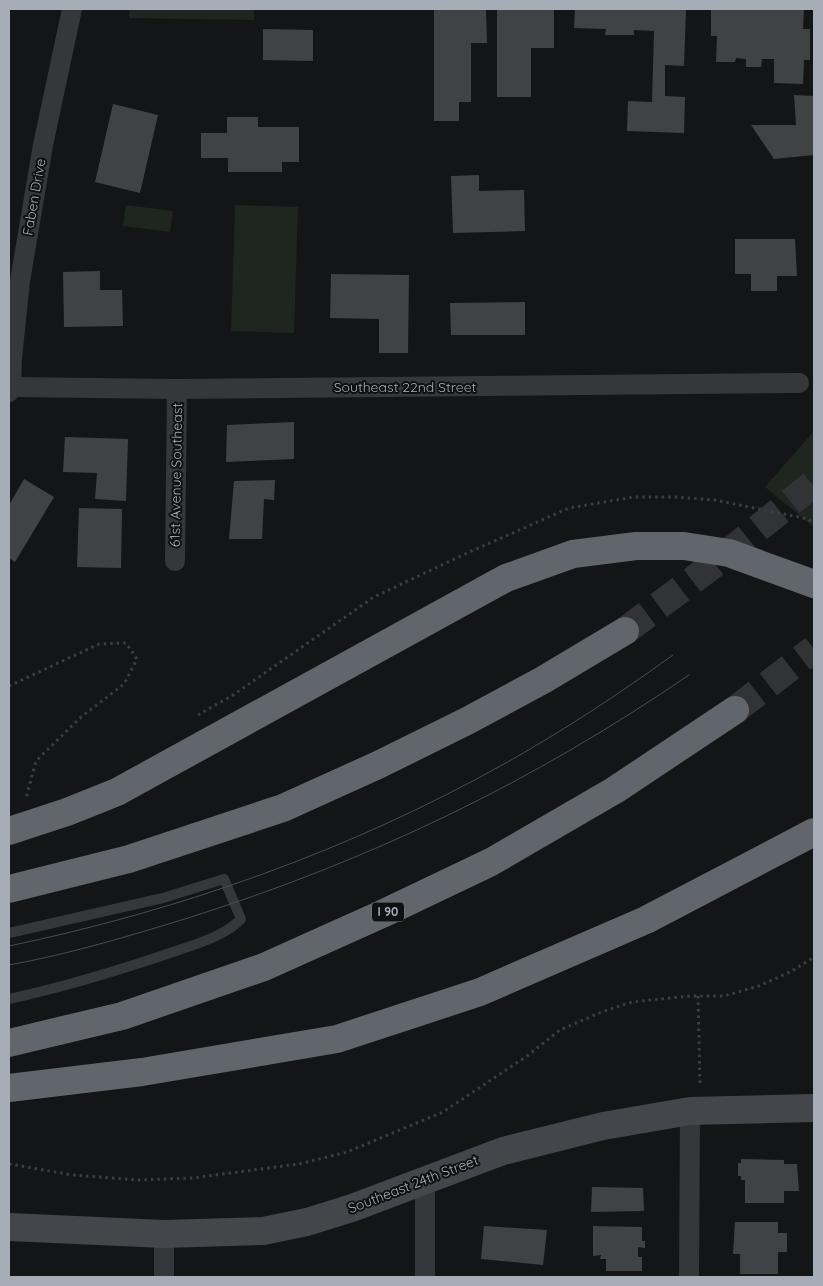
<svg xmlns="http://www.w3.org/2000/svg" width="823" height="1286" viewBox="0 0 823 1286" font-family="Quicksand,sans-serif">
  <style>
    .green { fill: #1e261f }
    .building { fill: #404346 }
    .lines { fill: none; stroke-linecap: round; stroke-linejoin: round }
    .highway-tunnel { stroke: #313336; stroke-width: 28; stroke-dasharray: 28 14; stroke-linecap: butt }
    .path { stroke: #3b3e42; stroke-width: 3; stroke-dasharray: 2.5 4; stroke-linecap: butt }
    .lane { stroke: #35373b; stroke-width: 10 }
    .street { stroke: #35373b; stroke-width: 20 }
    .secondary { stroke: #43464b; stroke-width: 28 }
    .highway { stroke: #61666c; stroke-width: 28 }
    .tram { stroke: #4a4d52; stroke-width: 1 }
    .labels { text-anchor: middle; stroke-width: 4; stroke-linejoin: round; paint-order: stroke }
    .shield { fill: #0f1011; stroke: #797e85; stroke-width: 1 }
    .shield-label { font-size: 12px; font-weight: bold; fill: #a6adb7 }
    .street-label { font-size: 14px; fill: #a6adb7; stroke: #0f1011 }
  </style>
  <rect width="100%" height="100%" fill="#141516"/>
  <g class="green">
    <path d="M129,9H254V20L129,18Z"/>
    <path d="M126,205L173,211L170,232L123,226Z"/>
    <path d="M235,205L298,207L294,333L231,331Z"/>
    <path d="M814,431V527L765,487Z"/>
  </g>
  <g class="building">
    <path d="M434,9H486L487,43H471V102H459V121H434Z"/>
    <path d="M497,9H554V48H531V97H497Z"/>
    <path d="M575,9H686L684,66L665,65V96L685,97L684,133L627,131L628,101L652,102L654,31L634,30V35H605L606,29L574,28Z"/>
    <path d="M711,9H804L803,29H810V60H804L803,84L774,83V59H762L761,67H746V59L736,58L735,62H716L717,36H711Z"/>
    <path d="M263,29L313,30V61L263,60Z"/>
    <path d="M794,95L814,96V155L774,159L751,125H796Z"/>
    <path d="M113,104L158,115L140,193L95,182Z"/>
    <path d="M227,117H258V127H299V162H282V172H228V158H201V133H227Z"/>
    <path d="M479,175V191L524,190L525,231L453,233L451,176Z"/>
    <path d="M735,239H795L797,276H777V291H751V274H735Z"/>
    <path d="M100,271V290H122L123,326L64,327L63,272Z"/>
    <path d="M331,274L409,275L408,353H379V319L330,318Z"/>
    <path d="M525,302V335H451L450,303Z"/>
    <path d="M294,422V459L226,462L227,425Z"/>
    <path d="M65,437L128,439L126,501L95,499L97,473L63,472Z"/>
    <path d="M24,479L54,497L15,562L9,558V505Z"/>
    <path d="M275,480L274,500L264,499L262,539H229L234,481Z"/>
    <path d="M79,508L122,509L121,568L77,567Z"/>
    <path d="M741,1159L784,1160V1164H797L799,1191H784V1203H745V1180H741V1176H738V1163H741Z"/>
    <path d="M592,1187L643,1188L644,1211L591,1212Z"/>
    <path d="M735,1222H778V1233H787V1252H779L778,1253V1274H740V1254H733Z"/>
    <path d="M484,1226L547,1230L543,1265L481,1259Z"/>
    <path d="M593,1226L642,1227V1241H645V1248L638,1247V1257H642V1271H606V1259H600L601,1255L593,1256Z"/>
  </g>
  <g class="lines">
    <g class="highway-tunnel">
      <path d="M625,631L713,565L814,483"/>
      <path d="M735,710L814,649"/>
    </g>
    <g class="path">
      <path d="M9,686L99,644L126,643L137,659L124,684L81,717L36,761L26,798"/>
      <path d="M198,715L233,695L374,597L463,555L569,508L634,497H675L715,500L808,519L814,524"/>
      <path d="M698,996L700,1086"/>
      <path d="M9,1164L73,1175L137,1180L192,1178L299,1164L347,1152L443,1112L527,1056L560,1030L604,1011L632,1002L690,996H724L759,986L792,971L814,957"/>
    </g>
    <path class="lane" d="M9,933L163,898L224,879L241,919C224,937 193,945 170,953C117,971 64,987 9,999"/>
    <g class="street">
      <path d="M11,387L177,389L799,383"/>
      <path d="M9,392L11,387L12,358L20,281L43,145L72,9"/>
      <path d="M175,561L177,389"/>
      <path d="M164,1277V1234"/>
      <path d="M425,1277V1179"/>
      <path d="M689,1277L690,1111"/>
    </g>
    <path class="secondary" d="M9,1227L164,1234L263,1231L307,1222L352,1208L503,1151L603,1126L690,1111L814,1108"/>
    <g class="highway">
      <path d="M9,831L67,812L117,792L506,578L573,554L636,546H684L729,553L814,584"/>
      <path d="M9,889L129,859L283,808L378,765L467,721L543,680L625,631"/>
      <path d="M9,1043L122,1016L264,967L382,914L491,862L615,790L735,710"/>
      <path d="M9,1088L142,1072L337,1039L480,992L646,920L814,832"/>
    </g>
    <g class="tram">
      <path d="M9,946C182,910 350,850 504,764C563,731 619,694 673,655"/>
      <path d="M9,965C70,954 129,936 188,918C371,860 531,783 689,675"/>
    </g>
  </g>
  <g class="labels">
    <rect class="shield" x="372" y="902.5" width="32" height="19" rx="4"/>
    <g class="shield-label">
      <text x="388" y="916">I 90</text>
    </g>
    <g class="street-label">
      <text transform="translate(34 197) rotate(-80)" y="5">Faben Drive</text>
      <text x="405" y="392">Southeast 22nd Street</text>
      <text transform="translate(176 475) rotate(-89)" y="5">61st Avenue Southeast</text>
      <text transform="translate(413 1184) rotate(-21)" y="5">Southeast 24th Street</text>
    </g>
  </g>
  <rect width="823" height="1286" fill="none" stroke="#a6adb7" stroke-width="20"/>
</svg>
